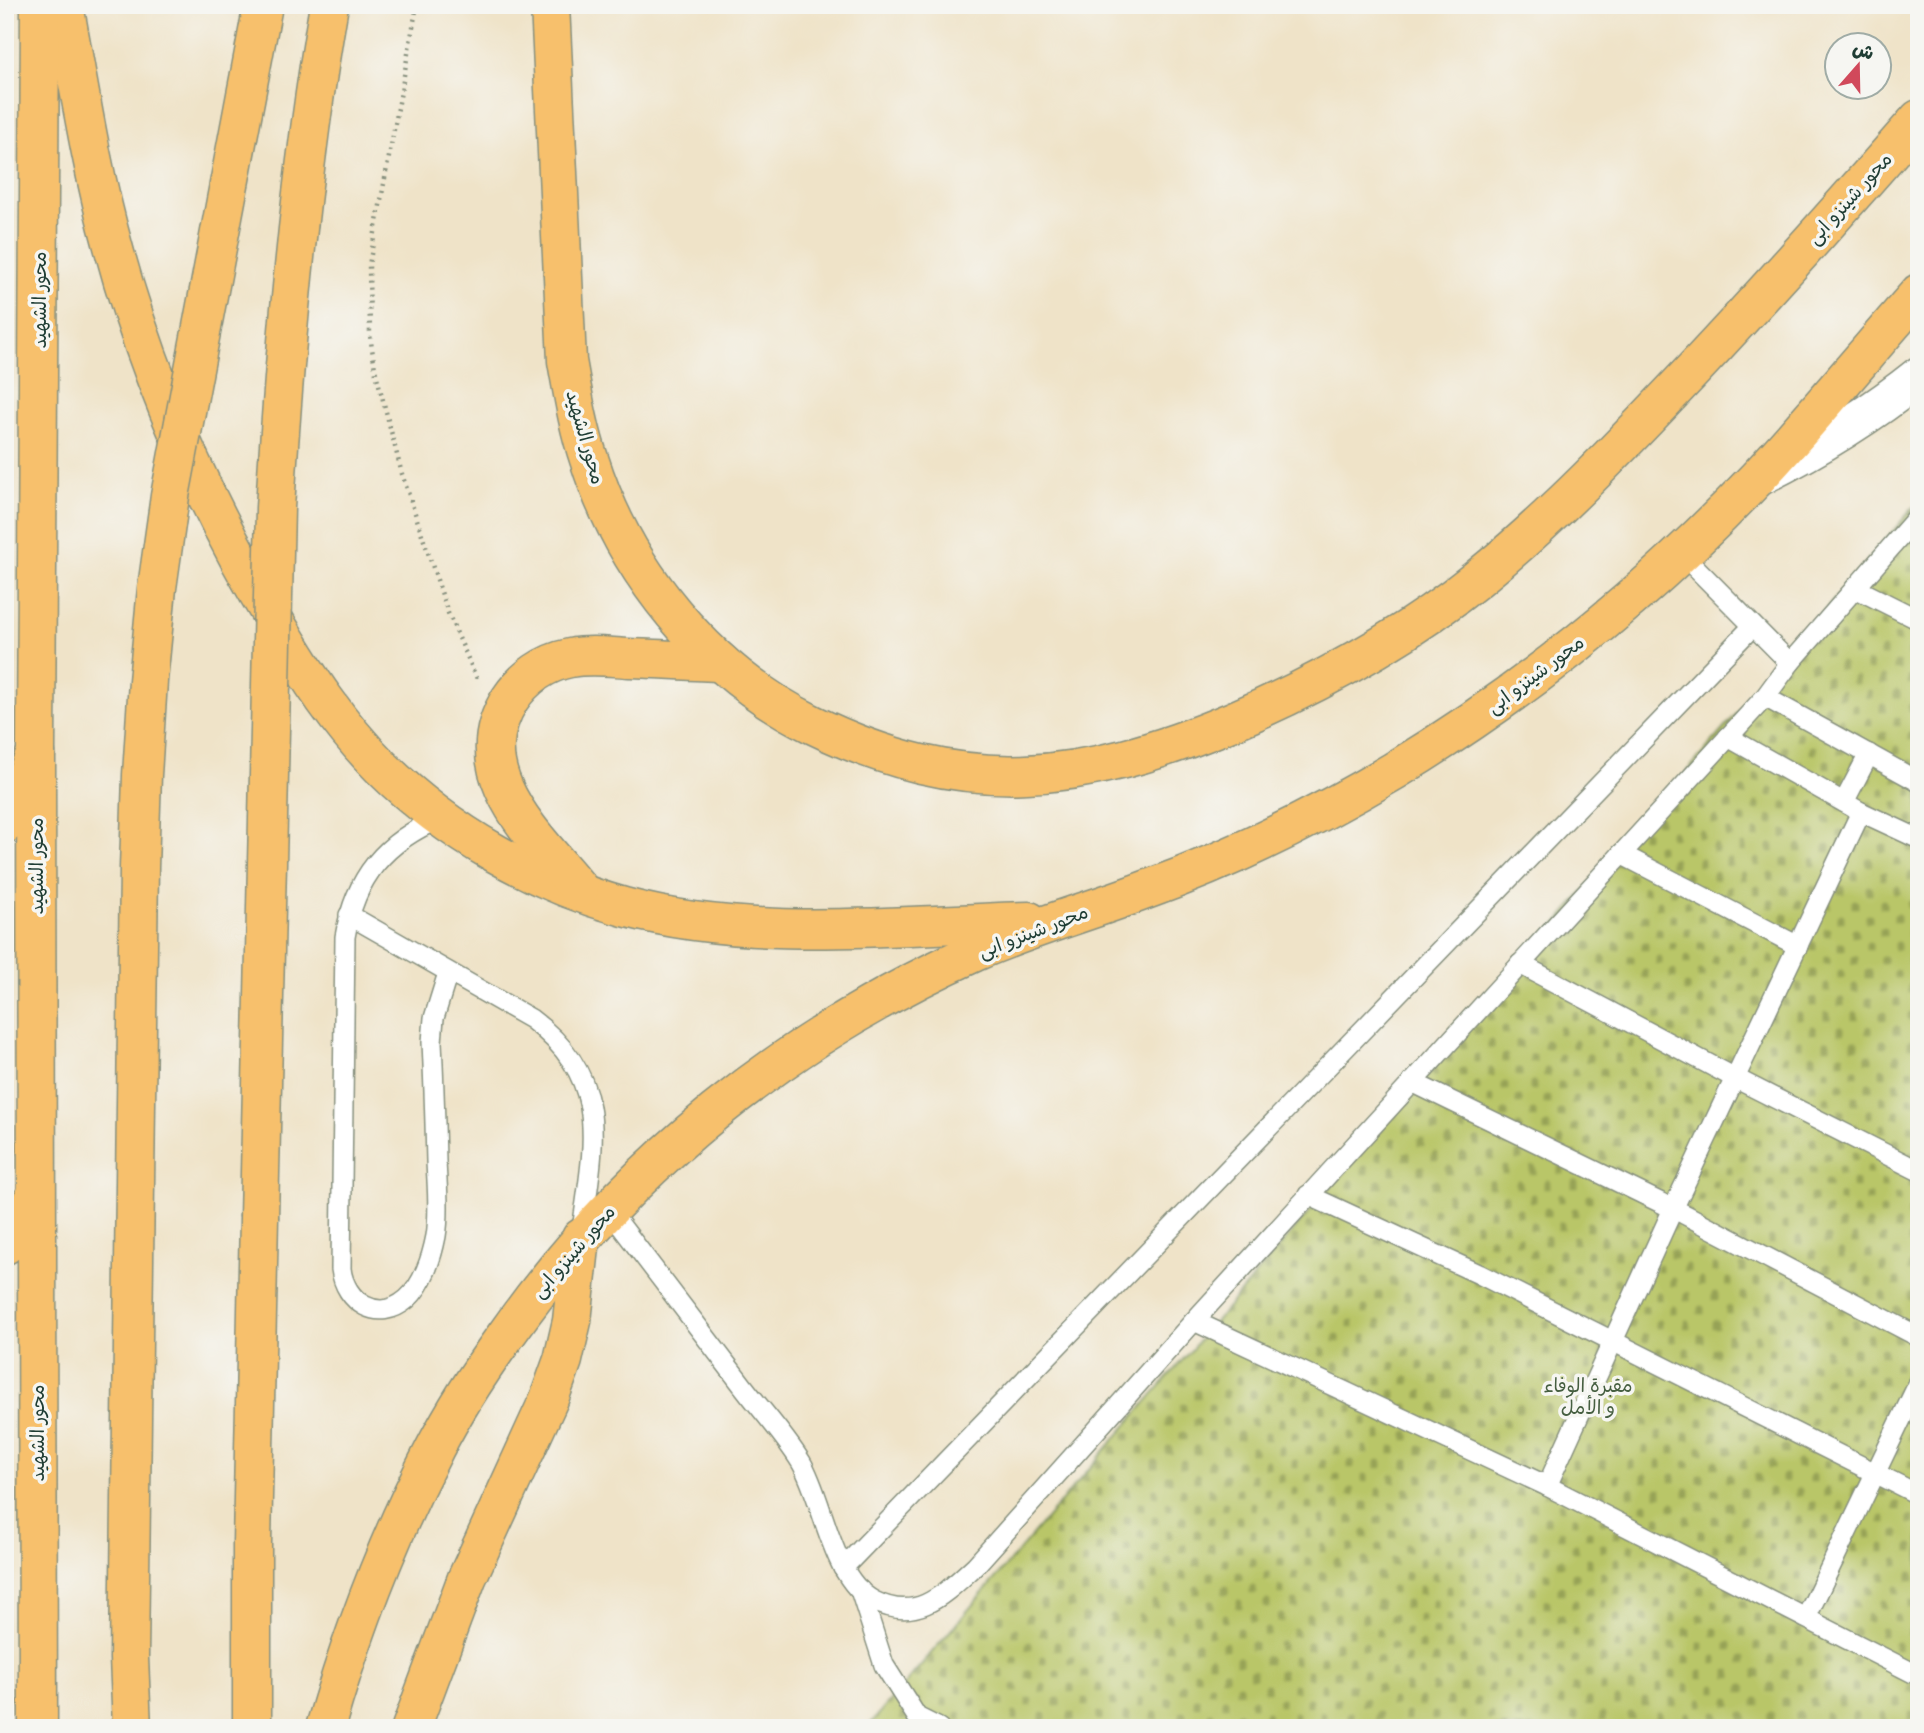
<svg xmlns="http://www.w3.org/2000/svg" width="1924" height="1733" viewBox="0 0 1924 1733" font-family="Sriracha,'Playpen Sans Arabic',sans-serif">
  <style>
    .cemetery { fill: url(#cemetery-stones); stroke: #6c824e; stroke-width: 2 }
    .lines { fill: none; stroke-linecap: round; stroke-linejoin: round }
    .service-casing { stroke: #87907e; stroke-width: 22 }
    .tertiary-casing { stroke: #87907e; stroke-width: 41 }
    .primary-casing { stroke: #87907e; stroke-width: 41 }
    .trunk-casing { stroke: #87907e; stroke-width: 41 }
    .path { stroke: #87907e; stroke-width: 4.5; stroke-dasharray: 2 5; stroke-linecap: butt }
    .service { stroke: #fff; stroke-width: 19 }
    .tertiary { stroke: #fff; stroke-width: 38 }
    .primary { stroke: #f7c06c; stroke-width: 38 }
    .trunk { stroke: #f7c06c; stroke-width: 38 }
    .trunk-bridge-casing { stroke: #87907e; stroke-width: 41; stroke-linecap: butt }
    .trunk-bridge { stroke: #f7c06c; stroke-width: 38 }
    .labels { text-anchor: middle; stroke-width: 7; stroke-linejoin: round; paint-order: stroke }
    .street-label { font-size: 19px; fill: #1f3d34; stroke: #f6f6f2 }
    .park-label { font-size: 19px; fill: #465f41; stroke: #f6f6f2 }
  </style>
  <defs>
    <pattern id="cemetery-stones" width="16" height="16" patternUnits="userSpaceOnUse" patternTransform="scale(1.75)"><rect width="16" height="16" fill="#b9c668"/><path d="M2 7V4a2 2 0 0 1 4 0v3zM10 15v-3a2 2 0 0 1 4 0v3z" fill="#96a256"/></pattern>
  </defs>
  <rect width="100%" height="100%" fill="#f6f6f2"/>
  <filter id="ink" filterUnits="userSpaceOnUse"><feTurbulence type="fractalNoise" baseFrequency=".0143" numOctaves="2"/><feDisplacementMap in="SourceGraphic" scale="14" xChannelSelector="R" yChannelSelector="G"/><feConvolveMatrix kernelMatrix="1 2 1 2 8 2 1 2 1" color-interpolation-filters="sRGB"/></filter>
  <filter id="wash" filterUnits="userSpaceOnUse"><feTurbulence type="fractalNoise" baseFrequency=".00686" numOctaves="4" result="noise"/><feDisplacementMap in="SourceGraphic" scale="28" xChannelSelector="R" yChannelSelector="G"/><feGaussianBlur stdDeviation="1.57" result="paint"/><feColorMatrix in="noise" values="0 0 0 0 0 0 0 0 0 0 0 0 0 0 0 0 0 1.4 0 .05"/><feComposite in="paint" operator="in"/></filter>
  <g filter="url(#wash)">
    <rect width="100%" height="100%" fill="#efe3c8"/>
    <path class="cemetery" d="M1919,501V1728H867Z"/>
  </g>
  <g filter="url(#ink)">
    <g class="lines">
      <defs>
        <g id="service">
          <path d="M1681,553L1790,663"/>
          <path d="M1855,588L1919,620"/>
          <path d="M1765,697L1919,782"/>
          <path d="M1728,737L1861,812"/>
          <path d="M1844,802L1869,754"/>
          <path d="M441,818C385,841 355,877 345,937L341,1269C345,1302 378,1324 407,1299C423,1285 432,1257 436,1236C440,1212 437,1186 436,1161C435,1121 434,1082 432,1042L434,1018L448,973"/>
          <path d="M1621,854L1798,946"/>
          <path d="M349,915L531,1019C611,1079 594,1143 582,1230"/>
          <path d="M1520,964L1735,1078L1919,1171"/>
          <path d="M1412,1082L1684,1214L1919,1337"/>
          <path d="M1308,1195L1479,1274L1919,1495"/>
          <path d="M608,1209C652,1267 696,1325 740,1382C760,1409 784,1434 801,1462C824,1500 831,1579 874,1601C918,1623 944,1594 975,1566L1194,1321L1765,697L1790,663L1919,515"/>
          <path d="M1194,1321L1547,1486L1919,1676"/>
          <path d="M1547,1486L1673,1209L1861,812L1919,839"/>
          <path d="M843,1568L1753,626"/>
          <path d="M860,1590L884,1665L917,1717L939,1728"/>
          <path d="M1806,1618L1919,1382"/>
        </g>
        <path id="tertiary" d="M1760,476C1817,448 1869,416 1919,376"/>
        <g id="primary">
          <path d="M64,5C79,86 91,167 113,246C149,380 205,506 277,625C307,676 339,725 381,767C448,833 534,882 624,907C753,942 897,925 1029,921"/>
          <path d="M550,5L567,361C573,394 578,427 589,459C624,570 706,672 812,724C963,798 1081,785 1233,721C1319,684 1404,638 1477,579C1555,516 1624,443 1693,370C1770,288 1845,204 1919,119"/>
          <path d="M579,889C536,836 463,773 510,699C524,678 545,663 570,658C589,654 610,657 629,658C660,659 690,661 720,662"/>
          <path d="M5,1245L36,1195"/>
          <path d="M38,1728L36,753L40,5"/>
          <path d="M325,1728C353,1631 389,1537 435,1448C455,1409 480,1371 506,1335C625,1166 787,1037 975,952C1030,928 1087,912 1143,891C1230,860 1315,818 1394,771C1528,690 1650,591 1757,478C1813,418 1865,354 1919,293"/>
        </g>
        <g id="trunk">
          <path d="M5,824L36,753"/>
          <path d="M252,1728V1543L259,1218"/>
          <path d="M411,1728L467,1578L549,1399L563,1360L572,1321L581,1238"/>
        </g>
      </defs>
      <use href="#service" class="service-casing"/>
      <use href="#tertiary" class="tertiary-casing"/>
      <use href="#primary" class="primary-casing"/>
      <use href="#trunk" class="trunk-casing"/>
      <path class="path" d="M417,5L369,265L370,335L375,369L402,474L448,613L477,679"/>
      <use href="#service" class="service"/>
      <use href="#tertiary" class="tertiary"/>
      <use href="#primary" class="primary"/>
      <use href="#trunk" class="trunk"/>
      <defs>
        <g id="trunk-bridge">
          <path d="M259,1218L275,508C285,340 300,172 329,5"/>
          <path d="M132,1728L129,1658L139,868L142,775L148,681L157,588L170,496L263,5"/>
        </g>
      </defs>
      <use href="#trunk-bridge" class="trunk-bridge-casing"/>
      <use href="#trunk-bridge" class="trunk-bridge"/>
    </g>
  </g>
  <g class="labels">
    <g class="street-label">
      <text transform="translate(1849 198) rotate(-48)" y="7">محور شينزو ابى</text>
      <text transform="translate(39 300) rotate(-90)" y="7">محور الشهيد</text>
      <text transform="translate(586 437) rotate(74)" y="7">محور الشهيد</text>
      <text transform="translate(1535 674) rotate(-37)" y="7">محور شينزو ابى</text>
      <text transform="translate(36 866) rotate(-90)" y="7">محور الشهيد</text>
      <text transform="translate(1033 931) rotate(-21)" y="7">محور شينزو ابى</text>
      <text transform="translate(573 1251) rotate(-49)" y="7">محور شينزو ابى</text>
      <text transform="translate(37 1433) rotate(-90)" y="7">محور الشهيد</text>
    </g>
    <g class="park-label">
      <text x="1588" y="1392">مقبرة الوفاء<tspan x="1588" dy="22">و الأمل</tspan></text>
    </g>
  </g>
  <rect width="1924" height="1733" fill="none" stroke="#f6f6f2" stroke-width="28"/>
  <g transform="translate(1858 66) rotate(20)"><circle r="33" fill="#f6f6f2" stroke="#a0aca6" stroke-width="2"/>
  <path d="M0-5L12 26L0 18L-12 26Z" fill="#d1495b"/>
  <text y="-10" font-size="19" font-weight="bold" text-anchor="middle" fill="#1f3d34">ش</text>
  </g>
</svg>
